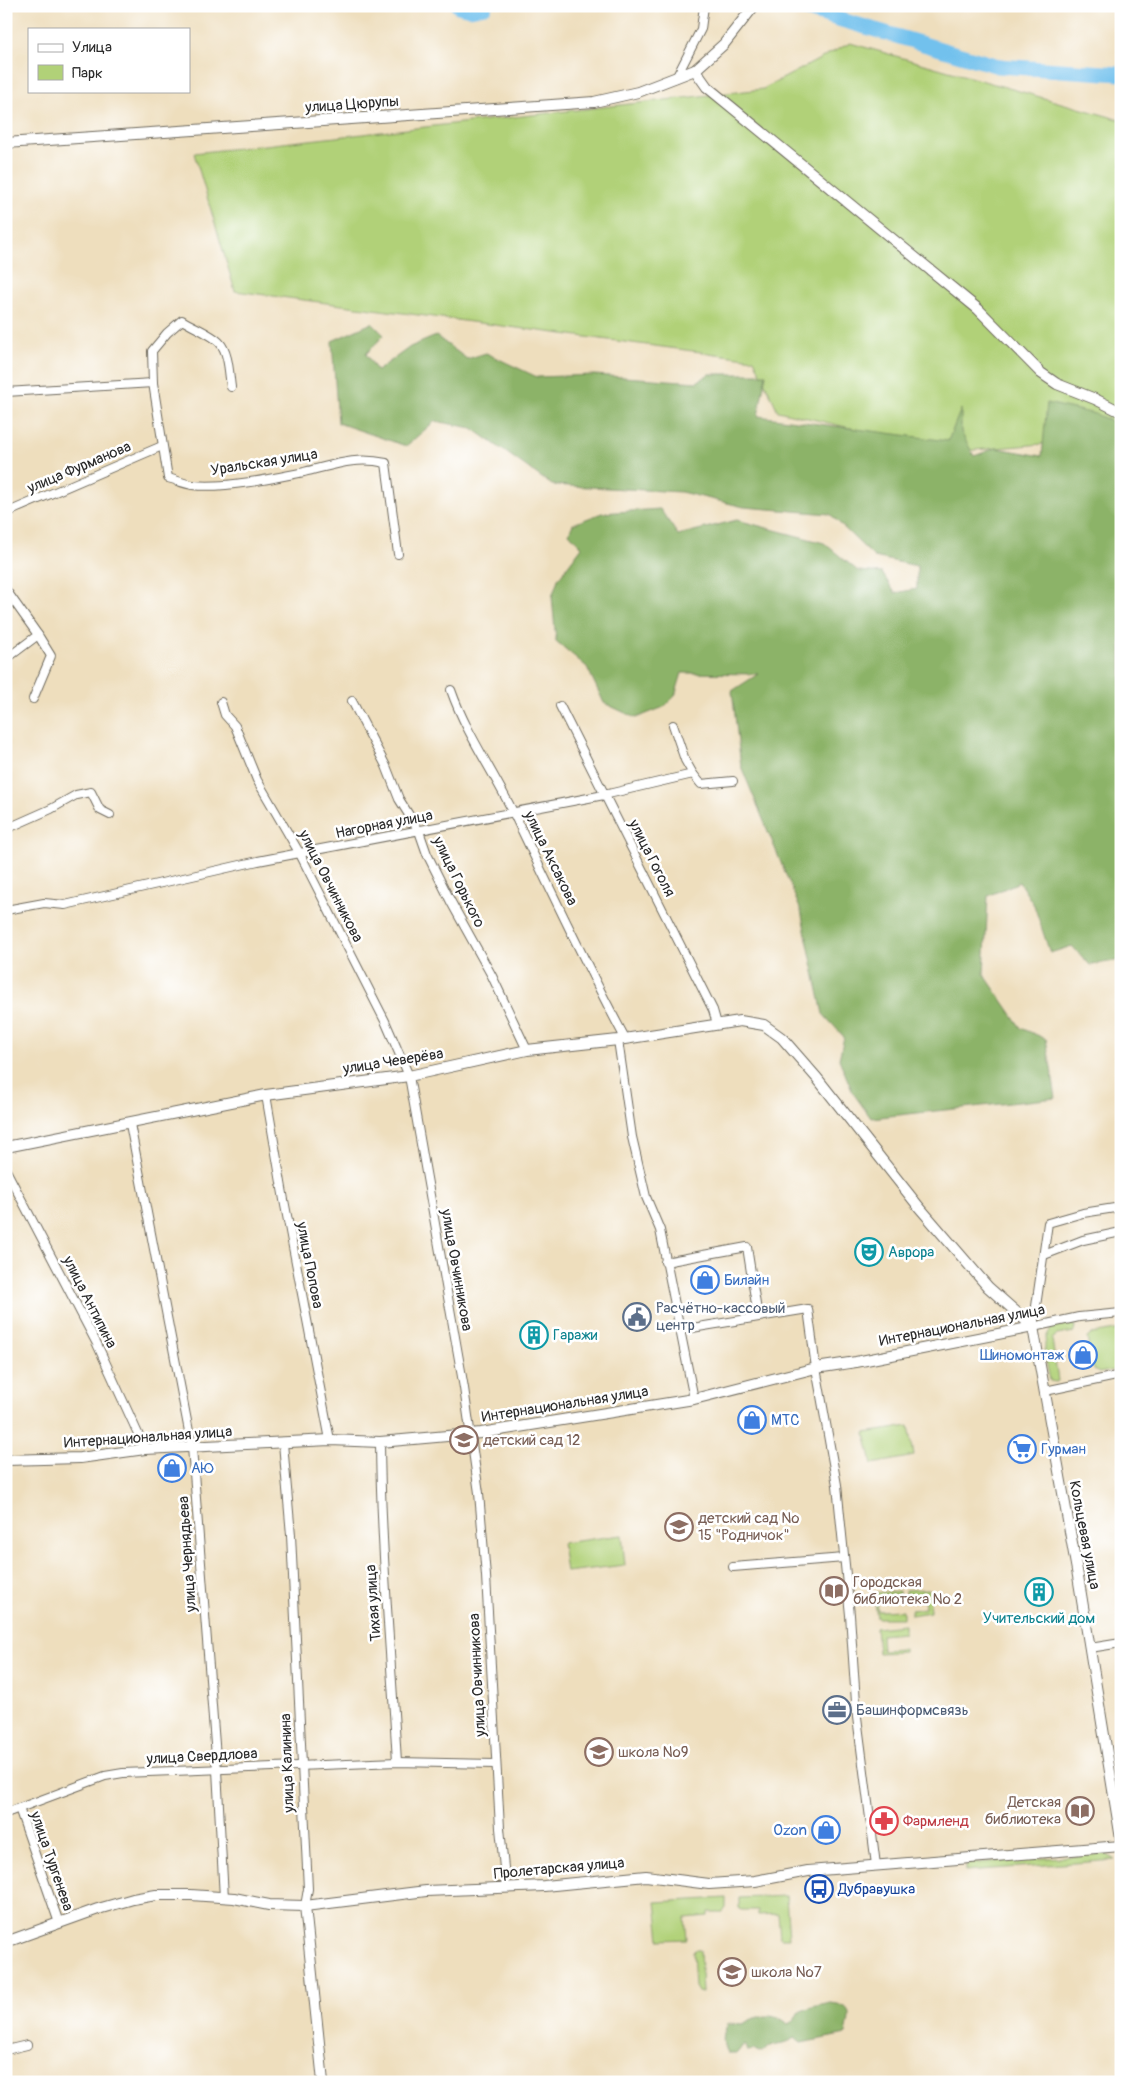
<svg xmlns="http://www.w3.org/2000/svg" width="1127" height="2088" viewBox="0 0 1127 2088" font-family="Pangolin,sans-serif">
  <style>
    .green { fill: #b1d178; stroke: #6e7e52 }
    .forest { fill: #8cb368; stroke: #5c6f4a }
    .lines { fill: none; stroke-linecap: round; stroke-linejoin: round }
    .river { stroke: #72c1ed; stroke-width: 15 }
    .street-casing { stroke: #6f6a5e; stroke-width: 10 }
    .secondary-casing { stroke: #6f6a5e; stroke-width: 12 }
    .street { stroke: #fff; stroke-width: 8 }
    .secondary { stroke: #fff; stroke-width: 10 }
    .labels { text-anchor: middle; stroke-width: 5; stroke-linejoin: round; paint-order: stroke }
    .street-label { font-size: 15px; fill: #2b2b2b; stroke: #fff }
    .culture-label { font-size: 15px; fill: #0d838f; stroke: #fff; text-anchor: start }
    .shop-label { font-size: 15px; fill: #366cbe; stroke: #fff; text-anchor: start }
    .service-label { font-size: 15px; fill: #4e5e75; stroke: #fff; text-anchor: start }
    .education-label { font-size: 15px; fill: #785e54; stroke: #fff; text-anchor: start }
    .health-label { font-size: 15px; fill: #be3a42; stroke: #fff; text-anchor: start }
    .transit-label { font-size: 15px; fill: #164399; stroke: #fff; text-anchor: start }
  </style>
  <rect width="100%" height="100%" fill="#fff"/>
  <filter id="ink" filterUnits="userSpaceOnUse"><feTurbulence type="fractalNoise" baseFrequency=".02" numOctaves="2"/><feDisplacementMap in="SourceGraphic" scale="10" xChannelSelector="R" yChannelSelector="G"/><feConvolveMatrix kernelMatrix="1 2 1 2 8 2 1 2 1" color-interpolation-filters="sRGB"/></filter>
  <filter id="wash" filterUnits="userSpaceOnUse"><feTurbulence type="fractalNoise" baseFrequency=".0096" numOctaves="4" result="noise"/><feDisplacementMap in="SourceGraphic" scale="20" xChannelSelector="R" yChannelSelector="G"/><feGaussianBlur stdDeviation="1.12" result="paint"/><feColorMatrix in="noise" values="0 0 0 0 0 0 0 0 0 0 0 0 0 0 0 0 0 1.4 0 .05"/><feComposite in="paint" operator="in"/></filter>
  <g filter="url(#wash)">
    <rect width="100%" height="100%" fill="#eedebd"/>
    <g class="green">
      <path d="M850,43L1121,120V437L952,452L778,411L754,359L235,291L194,153L763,89Z"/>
      <path d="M1057,1324H1072L1075,1327L1074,1332L1057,1335L1052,1339L1058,1381L1056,1382L1050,1381C1047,1362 1037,1337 1057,1324Z"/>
      <path d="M1121,1329V1369L1099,1373L1094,1370L1087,1338L1092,1334Z"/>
      <path d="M909,1426L914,1456L872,1464L865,1433Z"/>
      <path d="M622,1535L625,1565L566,1572L562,1543Z"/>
      <path d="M929,1589L930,1612L911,1615V1610L925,1608L924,1593L905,1594V1590Z"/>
      <path d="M899,1591V1594L877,1596L878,1611L903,1610V1618H877L874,1593Z"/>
      <path d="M904,1625V1633L881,1635L882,1650L904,1649V1652L878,1653L876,1628Z"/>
      <path d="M1105,1854L1115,1860L966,1871V1865L972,1863Z"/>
      <path d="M786,1896L789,1938H780L778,1914L758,1915V1910H741L739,1908V1898Z"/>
      <path d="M726,1898V1908L723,1912H708V1916L685,1918L687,1939L660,1940L656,1902Z"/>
      <path d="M695,1950H700L702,1993L698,1992L695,1987L693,1952Z"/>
    </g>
    <g class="forest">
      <path d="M372,323L384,335L366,354L377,371L410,347L436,336L467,359L486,353L537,377L594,375L697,382L709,374H766L758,416L948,441L961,409V432L974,456L996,448L1042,456L1047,403L1095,414L1121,425V960L1090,965L1072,946L1050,953L1034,905L1019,882L988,896L984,974L1021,1028L1046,1039L1056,1098L871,1118L853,1093L839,1059L844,1037L823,1014L801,911L741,766L732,691L758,674L682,673L675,696L664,707L636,718L604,703L587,667L556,641L552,597L558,579L582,547L569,533L573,524L602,513L660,509L678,535L737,520L824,543L858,571L882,573L895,593L917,589V566L874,557L830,514L744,507L681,492L552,485L472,428L435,421L406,446L338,423L332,341Z"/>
      <path d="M830,2003C854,2005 850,2014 846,2034L801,2043L795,2038C787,2044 776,2043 771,2046C766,2049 766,2052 760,2053L754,2050L747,2051L744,2044L737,2053H727C721,2042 723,2034 728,2023L743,2024C756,2015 776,2012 788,2024C796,2020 794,2017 799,2013C808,2006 820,2006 830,2003Z"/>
    </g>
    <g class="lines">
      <g class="river">
        <path d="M458,6L470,9L485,6"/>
        <path d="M794,6L998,66L1121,74"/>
      </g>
    </g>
  </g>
  <g filter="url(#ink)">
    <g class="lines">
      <defs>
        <g id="street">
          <path d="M676,78L701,29L704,6"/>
          <path d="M231,387C229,374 229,352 219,342C211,334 193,327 182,320L167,333L152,351L153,383L168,478C176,480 185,484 193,485C222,489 275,478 304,472C334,465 355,456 386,463L398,554"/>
          <path d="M6,392L153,383"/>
          <path d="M6,513L162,446"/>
          <path d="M6,590L38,635L6,659"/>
          <path d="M451,690C466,733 493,771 513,812C550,888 585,964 625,1038"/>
          <path d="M33,699L51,656L38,635"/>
          <path d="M352,701L386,766L399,799L419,831L427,854L451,902L492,976L527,1050"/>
          <path d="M221,702L225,715L235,726L257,780L300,854L385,1021L409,1076L464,1388L479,1493L486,1576L500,1828L506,1888"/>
          <path d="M560,706L713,1010L717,1024"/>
          <path d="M673,725L685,760L693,774"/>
          <path d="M6,829L51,809L76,795L91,792L100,810L110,815"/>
          <path d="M6,910L44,903L65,905L258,861L604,795L693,774L701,784L733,781"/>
          <path d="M618,1040L632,1137L646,1197L660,1230L694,1399"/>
          <path d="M266,1095L284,1200L330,1440"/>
          <path d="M130,1124L192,1447L217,1770L224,1898"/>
          <path d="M6,1170L97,1344L145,1449"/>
          <path d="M1121,1207L1083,1213L1048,1223L1033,1327L1079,1317L1121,1313"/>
          <path d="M1044,1255L1083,1240L1121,1232"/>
          <path d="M665,1262L747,1247L758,1317"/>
          <path d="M680,1330L808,1309L816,1368L837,1485L850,1615L857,1717L876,1865"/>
          <path d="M1045,1391L1121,1375"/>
          <path d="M380,1442C381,1548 391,1655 397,1762"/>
          <path d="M283,1443L291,1535L308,1889L305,1906"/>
          <path d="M733,1567L844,1558"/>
          <path d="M1090,1648L1121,1643"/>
          <path d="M19,1808L59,1923"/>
          <path d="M6,1813L105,1776L123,1773L397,1762L495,1764"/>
          <path d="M6,2050L27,2045"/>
        </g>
        <g id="secondary">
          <path d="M695,70L707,87L978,309L1041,373L1057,384L1095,399L1121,412"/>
          <path d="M6,143L594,102L638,92L695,70L724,44L754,6"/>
          <path d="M6,1147L266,1095L409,1076L527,1050L618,1040L740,1021L764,1025L782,1038L817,1078L919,1207L988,1287L1033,1327"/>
          <path d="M1033,1327L1078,1576L1121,1839"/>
          <path d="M6,1460L80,1458L145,1449L330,1440L380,1442L481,1433L694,1399L816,1368L856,1362L1033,1327"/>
          <path d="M305,1906L323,2082"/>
          <path d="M6,1942L98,1909L133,1899L156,1895H191L234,1898L269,1905L305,1906L426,1891L544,1886L646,1876L709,1884L755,1881L808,1871L1121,1846"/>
        </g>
      </defs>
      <use href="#street" class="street-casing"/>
      <use href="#secondary" class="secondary-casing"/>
      <use href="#street" class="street"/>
      <use href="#secondary" class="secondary"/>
    </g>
  </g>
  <defs>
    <symbol id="theatre-ring" viewBox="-11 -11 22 22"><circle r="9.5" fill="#fff" stroke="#0f9aa8" stroke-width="1.5"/><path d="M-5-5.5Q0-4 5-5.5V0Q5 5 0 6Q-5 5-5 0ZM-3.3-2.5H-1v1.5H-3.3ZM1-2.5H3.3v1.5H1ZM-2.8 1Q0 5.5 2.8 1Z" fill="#0f9aa8"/></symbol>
    <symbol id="shop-ring" viewBox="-11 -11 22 22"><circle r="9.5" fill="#fff" stroke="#3f7fe0" stroke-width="1.5"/><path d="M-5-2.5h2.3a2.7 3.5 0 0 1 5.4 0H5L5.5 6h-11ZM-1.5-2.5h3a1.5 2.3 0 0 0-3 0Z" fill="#3f7fe0"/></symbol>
    <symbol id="civic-ring" viewBox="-11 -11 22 22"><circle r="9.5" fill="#fff" stroke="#5c6f8a" stroke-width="1.5"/><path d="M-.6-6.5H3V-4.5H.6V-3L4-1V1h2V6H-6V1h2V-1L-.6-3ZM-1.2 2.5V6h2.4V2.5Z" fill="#5c6f8a"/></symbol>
    <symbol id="building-ring" viewBox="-11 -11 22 22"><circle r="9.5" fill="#fff" stroke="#0f9aa8" stroke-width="1.5"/><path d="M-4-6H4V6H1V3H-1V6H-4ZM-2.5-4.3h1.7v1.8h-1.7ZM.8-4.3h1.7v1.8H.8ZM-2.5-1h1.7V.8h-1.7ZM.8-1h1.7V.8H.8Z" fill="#0f9aa8"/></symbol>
    <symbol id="school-ring" viewBox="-11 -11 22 22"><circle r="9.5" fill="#fff" stroke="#8d6e63" stroke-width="1.5"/><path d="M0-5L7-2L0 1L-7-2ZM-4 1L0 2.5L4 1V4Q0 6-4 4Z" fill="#8d6e63"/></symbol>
    <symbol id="supermarket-ring" viewBox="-11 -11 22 22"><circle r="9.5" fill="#fff" stroke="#3f7fe0" stroke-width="1.5"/><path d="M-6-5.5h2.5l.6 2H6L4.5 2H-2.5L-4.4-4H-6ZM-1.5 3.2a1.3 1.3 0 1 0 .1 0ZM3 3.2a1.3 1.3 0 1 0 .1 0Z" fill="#3f7fe0"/></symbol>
    <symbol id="library-ring" viewBox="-11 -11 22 22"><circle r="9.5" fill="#fff" stroke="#8d6e63" stroke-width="1.5"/><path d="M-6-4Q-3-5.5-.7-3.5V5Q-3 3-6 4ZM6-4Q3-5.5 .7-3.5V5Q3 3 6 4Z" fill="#8d6e63"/></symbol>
    <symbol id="office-ring" viewBox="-11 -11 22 22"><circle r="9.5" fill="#fff" stroke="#5c6f8a" stroke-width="1.5"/><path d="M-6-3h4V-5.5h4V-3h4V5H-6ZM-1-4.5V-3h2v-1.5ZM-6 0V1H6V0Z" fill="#5c6f8a"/></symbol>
    <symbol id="pharmacy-ring" viewBox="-11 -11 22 22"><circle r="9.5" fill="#fff" stroke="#e0444e" stroke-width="1.5"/><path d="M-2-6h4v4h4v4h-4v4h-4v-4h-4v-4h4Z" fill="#e0444e"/></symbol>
    <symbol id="bus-ring" viewBox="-11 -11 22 22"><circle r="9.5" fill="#fff" stroke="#1a4fb4" stroke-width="1.5"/><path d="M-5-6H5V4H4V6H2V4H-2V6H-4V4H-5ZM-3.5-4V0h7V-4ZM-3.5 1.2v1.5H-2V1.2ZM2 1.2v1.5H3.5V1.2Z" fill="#1a4fb4"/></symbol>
  </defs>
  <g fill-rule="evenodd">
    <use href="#theatre-ring" x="853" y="1236" width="32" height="32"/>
    <use href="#shop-ring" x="689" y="1264" width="32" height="32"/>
    <use href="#civic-ring" x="621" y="1301" width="32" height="32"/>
    <use href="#building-ring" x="518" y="1319" width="32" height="32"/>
    <use href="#shop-ring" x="1067" y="1339" width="32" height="32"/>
    <use href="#shop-ring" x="736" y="1404" width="32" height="32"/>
    <use href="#school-ring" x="448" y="1424" width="32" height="32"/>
    <use href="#supermarket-ring" x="1006" y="1433" width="32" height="32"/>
    <use href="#shop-ring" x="156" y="1452" width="32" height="32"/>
    <use href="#school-ring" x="663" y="1511" width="32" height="32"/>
    <use href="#library-ring" x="818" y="1575" width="32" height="32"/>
    <use href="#building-ring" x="1023" y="1576" width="32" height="32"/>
    <use href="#office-ring" x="821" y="1694" width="32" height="32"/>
    <use href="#school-ring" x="583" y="1736" width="32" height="32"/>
    <use href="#library-ring" x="1064" y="1795" width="32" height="32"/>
    <use href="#pharmacy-ring" x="868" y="1805" width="32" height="32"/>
    <use href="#shop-ring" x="810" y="1814" width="32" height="32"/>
    <use href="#bus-ring" x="803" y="1873" width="32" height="32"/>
    <use href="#school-ring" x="716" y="1956" width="32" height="32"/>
  </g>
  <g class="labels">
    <g class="street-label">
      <text transform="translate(352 104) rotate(-4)" y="5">улица Цюрупы</text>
      <text transform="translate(264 462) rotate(-9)" y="5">Уральская улица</text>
      <text transform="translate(79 467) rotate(-23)" y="5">улица Фурманова</text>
      <text transform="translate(384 824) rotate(-11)" y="5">Нагорная улица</text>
      <text transform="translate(551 858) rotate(64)" y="5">улица Аксакова</text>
      <text transform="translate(652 858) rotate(63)" y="5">улица Гоголя</text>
      <text transform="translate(459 882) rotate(64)" y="5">улица Горького</text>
      <text transform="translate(331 886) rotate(63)" y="5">улица Овчинникова</text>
      <text transform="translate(393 1061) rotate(-9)" y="5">улица Чеверёва</text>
      <text transform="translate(310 1265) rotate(79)" y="5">улица Попова</text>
      <text transform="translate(457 1270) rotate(80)" y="5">улица Овчинникова</text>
      <text transform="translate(90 1302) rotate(63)" y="5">улица Антипина</text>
      <text transform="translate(962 1325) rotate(-11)" y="5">Интернациональная улица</text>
      <text transform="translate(565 1404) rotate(-9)" y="5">Интернациональная улица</text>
      <text transform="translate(148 1437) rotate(-4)" y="5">Интернациональная улица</text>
      <text transform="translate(1085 1535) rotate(79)" y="5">Кольцевая улица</text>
      <text transform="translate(187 1554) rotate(-94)" y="5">улица Чернядьева</text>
      <text transform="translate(373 1603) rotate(-94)" y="5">Тихая улица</text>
      <text transform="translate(477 1675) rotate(-93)" y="5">улица Овчинникова</text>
      <text transform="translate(202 1756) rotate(-3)" y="5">улица Свердлова</text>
      <text transform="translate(287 1763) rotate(-92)" y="5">улица Калинина</text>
      <text transform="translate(52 1861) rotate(71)" y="5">улица Тургенева</text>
      <text transform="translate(559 1868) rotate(-5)" y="5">Пролетарская улица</text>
    </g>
    <g class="culture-label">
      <text x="888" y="1257">Аврора</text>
      <text x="553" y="1340">Гаражи</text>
      <text x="1039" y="1623" text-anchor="middle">Учительский дом</text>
    </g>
    <g class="shop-label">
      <text x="724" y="1285">Билайн</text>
      <text x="1064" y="1360" text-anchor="end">Шиномонтаж</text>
      <text x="771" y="1425">МТС</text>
      <text x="1041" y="1454">Гурман</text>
      <text x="191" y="1473">АЮ</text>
      <text x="807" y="1835" text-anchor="end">Ozon</text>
    </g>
    <g class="service-label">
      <text x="656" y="1313">Расчётно-кассовый<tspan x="656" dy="17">центр</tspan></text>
      <text x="856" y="1715">Башинформсвязь</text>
    </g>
    <g class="education-label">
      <text x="483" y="1445">детский сад 12</text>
      <text x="698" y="1523">детский сад №<tspan x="698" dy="17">15 "Родничок"</tspan></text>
      <text x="853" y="1587">Городская<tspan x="853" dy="17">библиотека № 2</tspan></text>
      <text x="618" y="1757">школа №9</text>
      <text x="1061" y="1807" text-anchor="end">Детская<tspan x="1061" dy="17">библиотека</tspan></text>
      <text x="751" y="1977">школа №7</text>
    </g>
    <g class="health-label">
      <text x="903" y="1826">Фармленд</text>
    </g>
    <g class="transit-label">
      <text x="838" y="1894">Дубравушка</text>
    </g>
  </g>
  <rect width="1127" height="2088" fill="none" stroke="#fff" stroke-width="25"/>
  <rect x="28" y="28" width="162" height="65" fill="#ffffff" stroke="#aaaaaa"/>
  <rect x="38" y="44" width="25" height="8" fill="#ffffff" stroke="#aaaaaa"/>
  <text x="72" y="52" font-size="15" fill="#2b2b2b">Улица</text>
  <rect x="38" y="65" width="25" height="15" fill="#b1d178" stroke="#aaaaaa"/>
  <text x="72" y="78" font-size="15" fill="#2b2b2b">Парк</text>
</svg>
